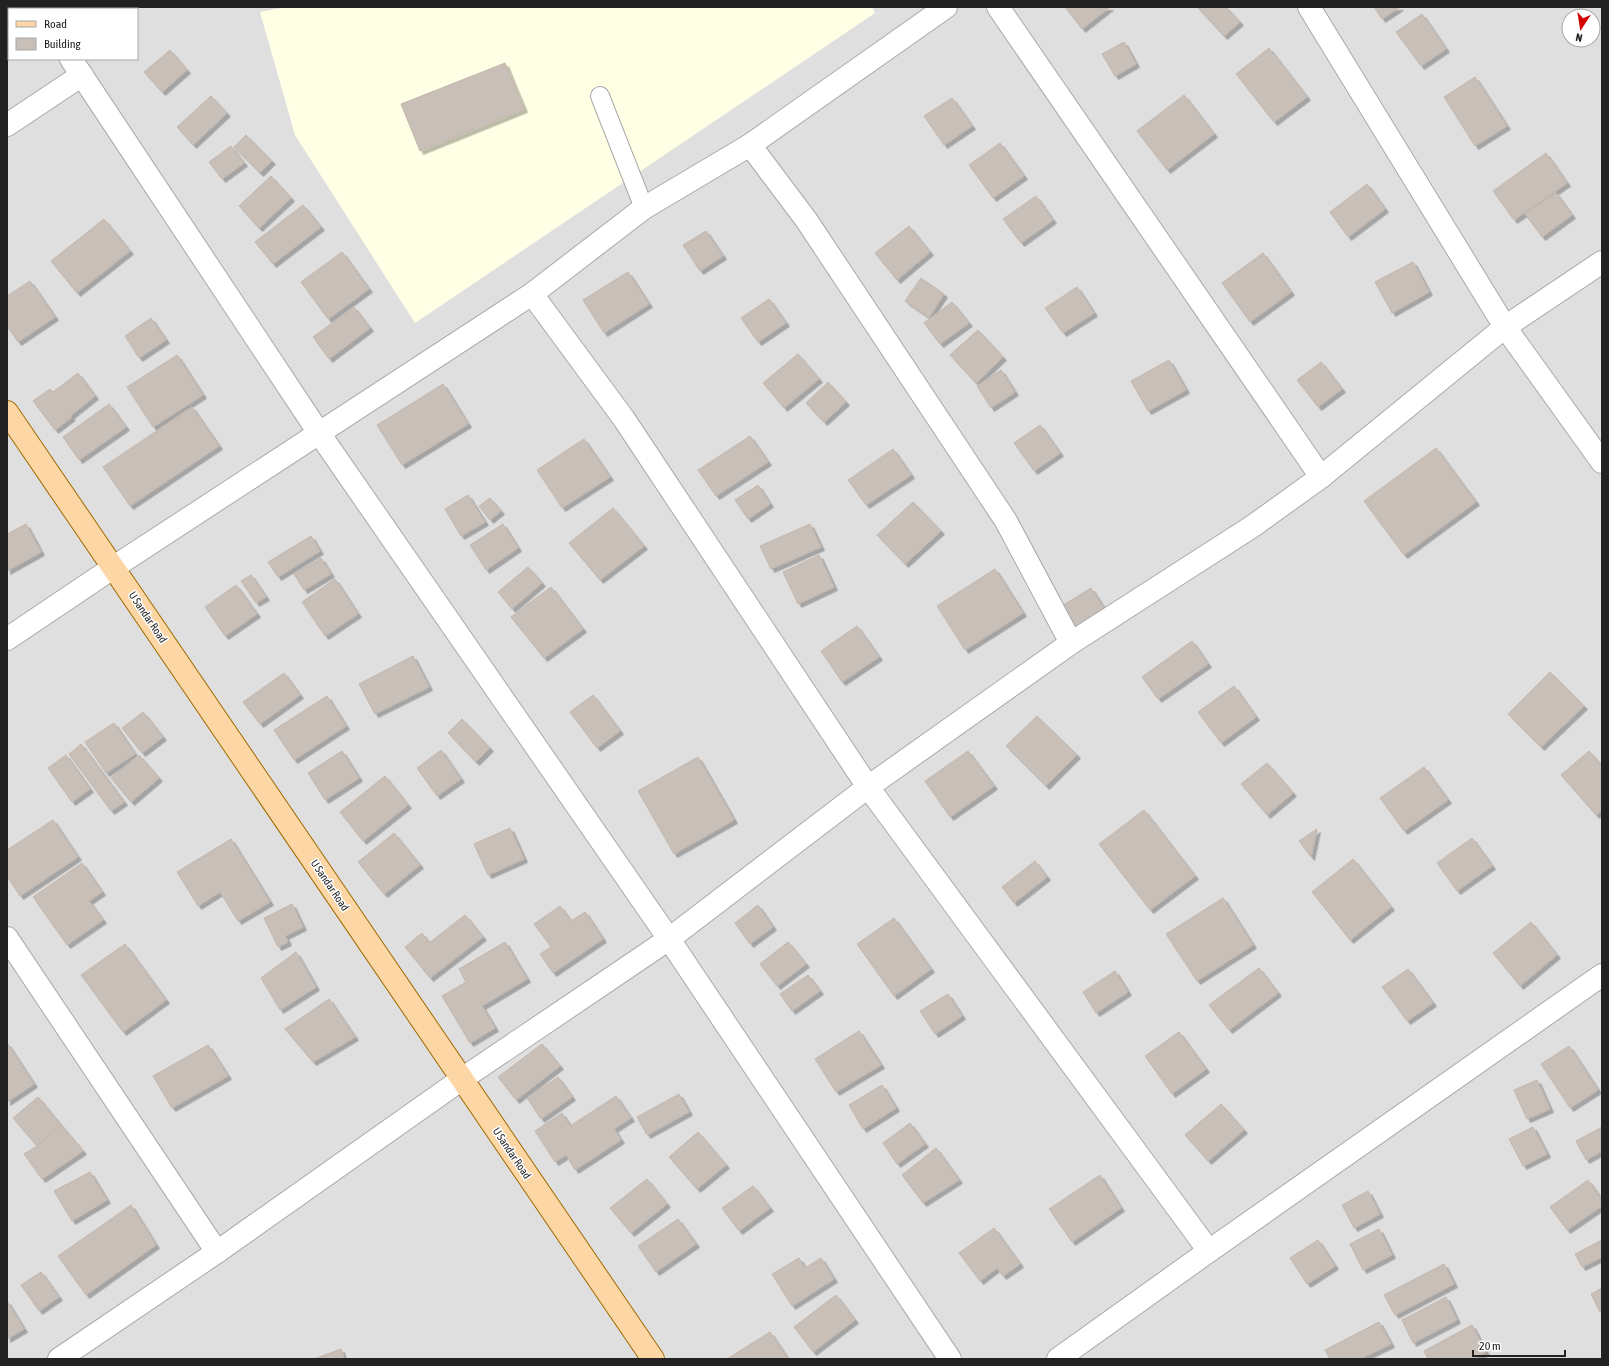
<svg xmlns="http://www.w3.org/2000/svg" width="1609" height="1366" viewBox="0 0 1609 1366" font-family="'Asap Condensed',sans-serif">
  <style>
    .residential { fill: #e0dfdf; fill-rule: evenodd }
    .education { fill: #ffffe5 }
    .building { fill: #c7bfb8; stroke: #c4b6ab; filter: url(#shadow) }
    .lines { fill: none; stroke-linecap: round; stroke-linejoin: round }
    .service-casing { stroke: #a9a9a9; stroke-width: 20 }
    .minor-casing { stroke: #a9a9a9; stroke-width: 24 }
    .primary-casing { stroke: #a06b00; stroke-width: 24 }
    .service { stroke: #fff; stroke-width: 18 }
    .minor { stroke: #fff; stroke-width: 22 }
    .primary { stroke: #fcd6a4; stroke-width: 22 }
    .labels { text-anchor: middle; stroke-width: 3; stroke-linejoin: round; paint-order: stroke }
    .street-label { font-size: 11px; fill: #222; stroke: #fff }
  </style>
  <defs>
    <filter id="shadow"><feDropShadow dx="3.5" dy="3.5" stdDeviation="0" flood-color="#0004"/></filter>
  </defs>
  <rect width="100%" height="100%" fill="#f2efe9"/>
  <path class="residential" d="M7,7H1602V1359H7ZM9,9H137V59H9ZM1569,16H1593V40H1569Z"/>
  <path class="education" d="M286,7H872L875,13L415,323L295,135L260,12Z"/>
  <g class="building">
    <path d="M1065,7H1110L1082,29Z"/>
    <path d="M1197,7H1226L1240,22L1224,36Z"/>
    <path d="M1374,7H1400L1382,19Z"/>
    <path d="M1422,14L1446,49L1421,66L1396,32Z"/>
    <path d="M1124,42L1136,64L1115,76L1102,54Z"/>
    <path d="M1269,48L1307,97L1274,122L1236,74Z"/>
    <path d="M170,50L187,70L162,92L144,72Z"/>
    <path d="M505,63L524,109L420,151L401,104Z"/>
    <path d="M1475,77L1507,126L1475,146L1444,97Z"/>
    <path d="M1184,95L1214,134L1167,170L1137,131Z"/>
    <path d="M211,96L227,113L193,145L177,127Z"/>
    <path d="M952,98L972,126L944,145L924,116Z"/>
    <path d="M246,135L272,161L260,173L234,147Z"/>
    <path d="M1000,143L1024,176L993,198L969,165Z"/>
    <path d="M231,146L244,163L222,179L209,162Z"/>
    <path d="M1546,153L1567,183L1514,220L1493,191Z"/>
    <path d="M271,176L291,198L259,228L239,206Z"/>
    <path d="M1367,184L1385,209L1348,237L1330,212Z"/>
    <path d="M1556,193L1572,215L1542,237L1525,214Z"/>
    <path d="M1036,196L1053,220L1021,243L1003,219Z"/>
    <path d="M303,205L321,227L273,264L255,242Z"/>
    <path d="M104,219L130,251L77,293L51,261Z"/>
    <path d="M909,226L930,252L897,280L875,253Z"/>
    <path d="M706,231L723,256L700,271L683,245Z"/>
    <path d="M342,252L369,289L328,319L301,282Z"/>
    <path d="M1263,253L1291,292L1250,322L1222,283Z"/>
    <path d="M1413,262L1429,292L1392,313L1375,282Z"/>
    <path d="M628,272L649,304L604,333L583,300Z"/>
    <path d="M921,278L944,294L929,317L905,301Z"/>
    <path d="M30,281L55,317L18,342L7,326V296Z"/>
    <path d="M1077,287L1094,313L1063,333L1045,308Z"/>
    <path d="M769,299L786,323L758,342L741,318Z"/>
    <path d="M952,302L969,323L940,344L924,323Z"/>
    <path d="M354,307L370,328L329,359L313,337Z"/>
    <path d="M151,318L166,340L139,358L125,336Z"/>
    <path d="M978,330L1003,357L976,383L950,355Z"/>
    <path d="M798,354L819,379L784,408L763,383Z"/>
    <path d="M177,355L203,395L153,427L127,387Z"/>
    <path d="M1169,360L1186,390L1148,411L1131,381Z"/>
    <path d="M1321,362L1342,389L1318,407L1297,380Z"/>
    <path d="M1001,370L1015,392L991,408L977,386Z"/>
    <path d="M78,373L95,396L70,416L72,417L55,430L33,401L50,389L53,392Z"/>
    <path d="M828,382L846,402L824,422L806,403Z"/>
    <path d="M443,384L468,424L402,465L377,425Z"/>
    <path d="M109,404L126,427L79,460L63,437Z"/>
    <path d="M192,407L219,446L130,506L103,467Z"/>
    <path d="M1040,425L1060,453L1034,471L1014,443Z"/>
    <path d="M750,436L768,462L716,496L698,470Z"/>
    <path d="M584,439L610,477L562,508L537,470Z"/>
    <path d="M1436,448L1476,502L1404,555L1364,501Z"/>
    <path d="M893,449L911,475L866,505L848,480Z"/>
    <path d="M758,485L770,504L748,519L735,500Z"/>
    <path d="M468,495L485,522L461,536L445,509Z"/>
    <path d="M490,498L501,511L490,520L479,506Z"/>
    <path d="M913,502L941,531L905,564L877,535Z"/>
    <path d="M613,508L644,546L600,580L569,543Z"/>
    <path d="M26,524L41,552L7,571V534Z"/>
    <path d="M503,524L518,548L486,570L470,545Z"/>
    <path d="M810,524L821,547L771,569L760,546Z"/>
    <path d="M311,536L320,551L278,577L268,562Z"/>
    <path d="M819,555L834,587L798,604L783,572Z"/>
    <path d="M321,558L331,574L304,590L294,574Z"/>
    <path d="M528,567L542,583L512,609L498,592Z"/>
    <path d="M995,569L1023,613L965,650L937,606Z"/>
    <path d="M251,575L266,597L256,603L241,581Z"/>
    <path d="M335,579L358,614L325,636L302,602Z"/>
    <path d="M236,585L257,614L225,636L205,607Z"/>
    <path d="M551,587L583,629L544,658L511,617Z"/>
    <path d="M1091,588L1106,611L1073,630L1060,607Z"/>
    <path d="M857,626L879,657L842,682L821,651Z"/>
    <path d="M1192,641L1208,664L1158,699L1142,677Z"/>
    <path d="M413,656L429,687L375,714L359,684Z"/>
    <path d="M1550,672L1584,706L1541,747L1508,714Z"/>
    <path d="M284,673L300,695L260,724L243,702Z"/>
    <path d="M1234,686L1256,717L1221,743L1198,712Z"/>
    <path d="M593,695L620,731L597,748L570,712Z"/>
    <path d="M327,696L346,726L294,760L274,730Z"/>
    <path d="M143,712L163,737L142,753L122,728Z"/>
    <path d="M1037,716L1077,755L1046,786L1006,746Z"/>
    <path d="M462,719L490,748L476,762L448,733Z"/>
    <path d="M114,723L135,754L106,773L85,742Z"/>
    <path d="M81,744L124,802L111,811L69,754Z"/>
    <path d="M441,750L461,779L437,796L417,768Z"/>
    <path d="M342,751L359,778L325,800L308,773Z"/>
    <path d="M968,751L994,786L950,817L925,781Z"/>
    <path d="M1589,751L1602,766V810L1596,815L1561,775Z"/>
    <path d="M66,755L90,789L72,802L48,768Z"/>
    <path d="M139,755L159,778L131,802L111,778Z"/>
    <path d="M698,757L734,820L674,854L638,791Z"/>
    <path d="M1267,763L1293,793L1267,815L1241,784Z"/>
    <path d="M1424,767L1448,800L1404,831L1380,798Z"/>
    <path d="M385,776L408,805L363,841L340,812Z"/>
    <path d="M1144,810L1195,876L1150,910L1099,844Z"/>
    <path d="M53,820L78,857L20,896L7,876V850Z"/>
    <path d="M510,828L524,859L488,875L474,844Z"/>
    <path d="M1317,829L1311,857L1299,841Z"/>
    <path d="M394,833L420,865L384,894L358,862Z"/>
    <path d="M1472,838L1492,866L1457,891L1437,863Z"/>
    <path d="M231,839L270,902L238,921L220,892L198,906L177,872Z"/>
    <path d="M1353,859L1391,907L1350,940L1312,892Z"/>
    <path d="M1035,861L1047,877L1014,903L1002,887Z"/>
    <path d="M82,863L102,892L89,901L103,920L67,945L33,897Z"/>
    <path d="M1223,898L1253,945L1197,981L1166,934Z"/>
    <path d="M292,904L303,927L285,936L288,942L278,947L264,918Z"/>
    <path d="M758,905L773,927L750,944L735,923Z"/>
    <path d="M560,906L571,921L585,912L603,939L553,973L540,954L551,947L534,924Z"/>
    <path d="M465,915L483,937L430,978L405,947L422,933L429,943Z"/>
    <path d="M894,918L931,969L894,996L857,944Z"/>
    <path d="M1531,922L1557,955L1520,986L1493,953Z"/>
    <path d="M505,942L527,979L482,1006L495,1028L470,1043L442,996L466,982L459,969Z"/>
    <path d="M788,942L806,964L777,986L760,964Z"/>
    <path d="M125,944L166,1000L123,1032L81,975Z"/>
    <path d="M296,952L316,987L280,1010L261,978Z"/>
    <path d="M1259,968L1278,993L1229,1030L1209,1005Z"/>
    <path d="M1408,969L1433,1003L1407,1021L1382,987Z"/>
    <path d="M1115,971L1128,992L1096,1013L1083,992Z"/>
    <path d="M808,975L820,991L792,1011L780,994Z"/>
    <path d="M948,994L962,1016L935,1034L920,1011Z"/>
    <path d="M329,999L355,1037L313,1062L285,1029Z"/>
    <path d="M859,1031L881,1065L836,1092L815,1059Z"/>
    <path d="M1179,1032L1206,1069L1172,1094L1145,1056Z"/>
    <path d="M7,1043L34,1084L7,1102Z"/>
    <path d="M542,1044L560,1066L516,1100L498,1077Z"/>
    <path d="M208,1045L228,1076L172,1108L153,1076Z"/>
    <path d="M1569,1046L1598,1090L1570,1108L1541,1064Z"/>
    <path d="M558,1077L572,1097L541,1119L527,1098Z"/>
    <path d="M1537,1080L1550,1109L1527,1119L1514,1090Z"/>
    <path d="M882,1085L896,1108L863,1129L849,1105Z"/>
    <path d="M679,1094L689,1112L647,1135L637,1117Z"/>
    <path d="M616,1096L631,1118L614,1129L621,1140L575,1170L566,1155L555,1162L535,1131L562,1113L570,1126Z"/>
    <path d="M38,1097L61,1125L37,1146L13,1118Z"/>
    <path d="M1221,1104L1244,1130L1208,1161L1185,1135Z"/>
    <path d="M910,1123L925,1144L897,1164L883,1143Z"/>
    <path d="M61,1125L83,1151L42,1179L24,1154L37,1146Z"/>
    <path d="M1533,1127L1547,1154L1523,1166L1509,1139Z"/>
    <path d="M1602,1127V1151L1586,1160L1576,1141Z"/>
    <path d="M698,1132L726,1165L697,1189L669,1157Z"/>
    <path d="M936,1148L959,1180L923,1203L902,1175Z"/>
    <path d="M90,1172L107,1200L72,1221L54,1191Z"/>
    <path d="M1100,1175L1121,1208L1072,1242L1049,1209Z"/>
    <path d="M647,1179L667,1204L631,1233L610,1208Z"/>
    <path d="M1588,1180L1602,1200V1206L1567,1230L1550,1207Z"/>
    <path d="M753,1186L770,1208L739,1231L722,1208Z"/>
    <path d="M1368,1191L1380,1214L1354,1228L1342,1205Z"/>
    <path d="M131,1205L156,1245L86,1295L58,1256Z"/>
    <path d="M678,1219L696,1244L656,1272L638,1246Z"/>
    <path d="M994,1228L1020,1264L1003,1276L997,1268L980,1281L959,1253Z"/>
    <path d="M1379,1229L1392,1255L1363,1270L1350,1244Z"/>
    <path d="M1318,1240L1335,1266L1307,1284L1290,1258Z"/>
    <path d="M1602,1240V1257L1582,1267L1575,1254Z"/>
    <path d="M799,1258L805,1268L821,1258L834,1279L792,1306L772,1274Z"/>
    <path d="M1444,1264L1454,1284L1395,1315L1384,1295Z"/>
    <path d="M41,1272L59,1297L39,1311L21,1285Z"/>
    <path d="M1602,1288V1311L1600,1312L1591,1294Z"/>
    <path d="M836,1295L855,1320L813,1352L794,1327Z"/>
    <path d="M1446,1297L1457,1320L1413,1343L1402,1320Z"/>
    <path d="M7,1301L24,1329L7,1339Z"/>
    <path d="M1379,1322L1391,1344L1360,1359H1330L1325,1350Z"/>
    <path d="M1472,1325L1486,1352L1473,1359H1428L1424,1351Z"/>
    <path d="M770,1332L788,1359H727Z"/>
    <path d="M341,1349L344,1359H314Z"/>
  </g>
  <g class="lines">
    <defs>
      <path id="service" d="M600,96L644,208"/>
      <g id="minor">
        <path d="M34,7L36,9"/>
        <path d="M998,7L1321,477"/>
        <path d="M1309,7L1505,327L1602,462"/>
        <path d="M71,59L319,433L669,939L950,1359"/>
        <path d="M7,125L82,75"/>
        <path d="M750,145L807,221L1006,521L1071,643"/>
        <path d="M532,294L624,419L868,787L1209,1251"/>
        <path d="M7,639L114,567L532,294L644,208L750,145L946,7"/>
        <path d="M7,938L217,1252"/>
        <path d="M59,1359L217,1252L462,1079L669,939L868,787L1071,643L1253,526L1321,477L1505,327L1602,262"/>
        <path d="M1058,1359L1209,1251L1602,975"/>
      </g>
      <path id="primary" d="M7,412L653,1359"/>
    </defs>
    <use href="#service" class="service-casing"/>
    <use href="#minor" class="minor-casing"/>
    <use href="#primary" class="primary-casing"/>
    <use href="#service" class="service"/>
    <use href="#minor" class="minor"/>
    <use href="#primary" class="primary"/>
  </g>
  <g class="labels">
    <g class="street-label">
      <text transform="translate(148 617) rotate(56)" y="4">U Sandar Road</text>
      <text transform="translate(330 885) rotate(56)" y="4">U Sandar Road</text>
      <text transform="translate(512 1153) rotate(56)" y="4">U Sandar Road</text>
    </g>
  </g>
  <rect width="1609" height="1366" fill="none" stroke="#222222" stroke-width="16"/>
  <rect x="8" y="8" width="130" height="52" fill="#ffffff" stroke="#a7a7a7"/>
  <rect x="16" y="21" width="20" height="6" fill="#fcd6a4" stroke="#a7a7a7"/>
  <text x="44" y="28" font-size="12" fill="#222222">Road</text>
  <rect x="16" y="38" width="20" height="12" fill="#c7bfb8" stroke="#a7a7a7"/>
  <text x="44" y="48" font-size="12" fill="#222222">Building</text>
  <g transform="translate(1581 28) rotate(192)"><circle r="19" fill="#ffffff" stroke="#a7a7a7"/>
  <path d="M0-3L7 15L0 10L-7 15Z" fill="#d40000"/>
  <text y="-6" font-size="11" font-weight="bold" text-anchor="middle" fill="#222222">N</text>
  </g>
  <path d="M1473 1350v6h92v-6" fill="none" stroke="#222222" stroke-width="2"/>
  <text x="1479" y="1350" font-size="12" fill="#222222" stroke="#ffffff" stroke-width="3" paint-order="stroke">20 m</text>
</svg>
